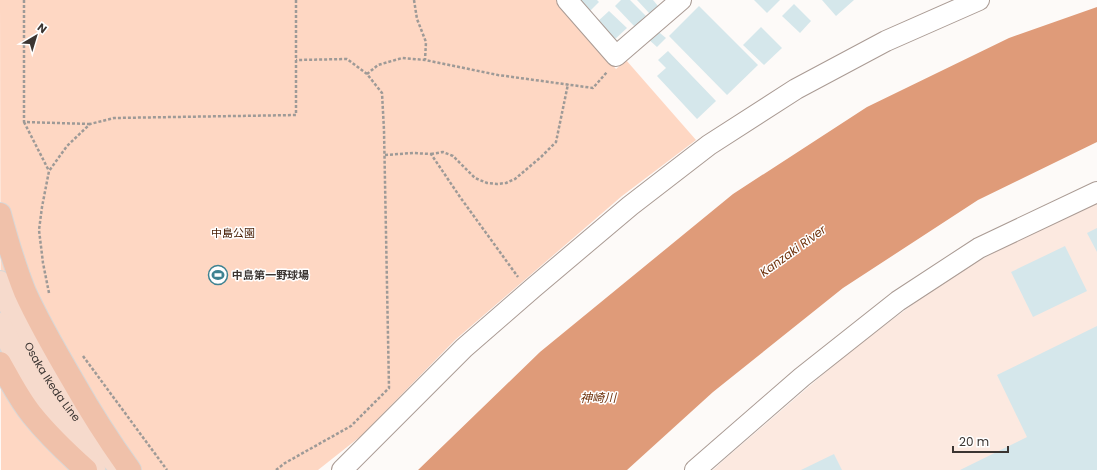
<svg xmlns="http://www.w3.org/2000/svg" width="1097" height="470" viewBox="0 0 1097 470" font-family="Poppins,'Noto Sans JP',sans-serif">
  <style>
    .built { fill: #fce9e0 }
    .green { fill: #fed7c3 }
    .water { fill: #df9b79 }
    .building { fill: #d5e7eb }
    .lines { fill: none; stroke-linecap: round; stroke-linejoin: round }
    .minor-casing { stroke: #aa9b94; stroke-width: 22 }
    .major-casing { stroke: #d8d7d6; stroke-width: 24 }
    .highway-casing { stroke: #d8d7d6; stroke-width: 24 }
    .path { stroke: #9e9a97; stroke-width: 2.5; stroke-dasharray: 3 2; stroke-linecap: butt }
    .minor { stroke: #fff; stroke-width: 20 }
    .major { stroke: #f6dacc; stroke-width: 22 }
    .highway { stroke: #f0c1aa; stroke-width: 22 }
    .labels { text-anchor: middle; stroke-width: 3; stroke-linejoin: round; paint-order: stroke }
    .park-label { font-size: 11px; fill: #471d03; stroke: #fff }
    .poi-label { font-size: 11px; font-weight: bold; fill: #3b3532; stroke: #fff; text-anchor: start }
    .street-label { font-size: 11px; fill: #3b3532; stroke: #fff }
    .water-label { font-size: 12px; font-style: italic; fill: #70330d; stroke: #fff }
  </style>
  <rect width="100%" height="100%" fill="#fdfaf8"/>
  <path class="built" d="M1097,202V470H713L726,458L849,352L948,278L1037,229Z"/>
  <path class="green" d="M0,0H556L616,69L626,60L696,140L622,196L455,340L361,436L318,470H1Z"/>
  <path class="water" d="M1097,7V142L978,200L843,288L713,392L627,470H418L540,352L733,194L867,107L1009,38Z"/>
  <g class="building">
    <path d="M580,0H597L599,2L589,12Z"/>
    <path d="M621,0H630L646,16L635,27L615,6Z"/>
    <path d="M637,0H653L658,6L650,14Z"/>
    <path d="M754,0H780L767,13Z"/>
    <path d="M822,0H854L836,16Z"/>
    <path d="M794,4L811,21L800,33L782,16Z"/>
    <path d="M699,6L758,65L727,95L669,36Z"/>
    <path d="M609,11L627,28L613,41L596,23Z"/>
    <path d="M761,27L782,48L764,65L743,45Z"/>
    <path d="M655,29L666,38L657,47L647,38Z"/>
    <path d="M668,51L716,101L697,119L657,76L666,68L658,60Z"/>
    <path d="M1097,228V252L1087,233Z"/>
    <path d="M1065,246L1087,291L1033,317L1011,272Z"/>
    <path d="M1097,326V470H960L1027,437L997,375Z"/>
    <path d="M834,454L842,470H801Z"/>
  </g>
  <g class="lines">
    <defs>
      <g id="minor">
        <path d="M567,0L616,56L681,0"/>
        <path d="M342,470L464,348L533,288L630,206L709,145L796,89L886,41L979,0"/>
        <path d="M695,470L802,377L898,301L979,248L1097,192"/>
      </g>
      <g id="major">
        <path id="s1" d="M0,282C13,315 28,347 47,377C67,408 91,437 116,463"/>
        <path d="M0,324C14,352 28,379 45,405C60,427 77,447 94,468"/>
      </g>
      <g id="highway">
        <path d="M0,214C7,240 15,267 25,292C39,323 56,352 73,381C90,411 109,441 130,470"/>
        <path d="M0,363C10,381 19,399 32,415C48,435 67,453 86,470"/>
      </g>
    </defs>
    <use href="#minor" class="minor-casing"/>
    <use href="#major" class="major-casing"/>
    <use href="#highway" class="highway-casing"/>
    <g class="path">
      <path d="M24,0V122L90,124"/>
      <path d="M414,0L417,19L426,42L425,60"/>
      <path d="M367,74L378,65L402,58L425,60L498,75L593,88L607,72"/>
      <path d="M24,122L49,171"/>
      <path d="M431,154L443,152L453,156L475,178L487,183L497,184L506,183L515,179L541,157L556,142L568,84"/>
      <path d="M385,155L413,153L431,154L460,197L518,277"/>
      <path d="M49,293L43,263L39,230L42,207L49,171L67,146L90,124L114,118L296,115V0"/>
      <path d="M83,356L167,470"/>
      <path d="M276,470L285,463L351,426L389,388L384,130L382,93L367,74L347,59L296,60"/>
    </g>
    <use href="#minor" class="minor"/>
    <use href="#major" class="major"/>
    <use href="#highway" class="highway"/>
  </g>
  <defs>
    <symbol id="stadium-ring" viewBox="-11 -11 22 22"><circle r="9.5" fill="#fff" stroke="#3e8291" stroke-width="1.5"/><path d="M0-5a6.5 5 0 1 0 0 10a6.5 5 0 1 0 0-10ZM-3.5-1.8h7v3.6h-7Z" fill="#3e8291"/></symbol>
  </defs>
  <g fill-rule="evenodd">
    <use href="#stadium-ring" x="207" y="264" width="22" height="22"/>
  </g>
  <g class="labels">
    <g class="park-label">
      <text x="233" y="237">中島公園</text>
    </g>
    <g class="poi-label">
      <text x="232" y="279">中島第一野球場</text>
    </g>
    <g class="street-label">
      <text dy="4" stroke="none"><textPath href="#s1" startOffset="113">Osaka Ikeda Line</textPath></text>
    </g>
    <g class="water-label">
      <text transform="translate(793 251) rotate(-36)" y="4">Kanzaki River</text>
      <text x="598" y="402">神崎川</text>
    </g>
  </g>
  <g transform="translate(36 36) rotate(38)" stroke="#ffffff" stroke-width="3" paint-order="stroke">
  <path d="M0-3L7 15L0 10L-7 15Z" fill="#3b3532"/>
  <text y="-6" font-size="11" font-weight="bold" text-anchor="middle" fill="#3b3532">N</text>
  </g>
  <path d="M953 446v6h55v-6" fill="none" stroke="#3b3532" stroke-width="2"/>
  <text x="959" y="446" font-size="12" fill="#3b3532" stroke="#ffffff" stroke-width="3" paint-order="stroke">20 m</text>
</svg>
